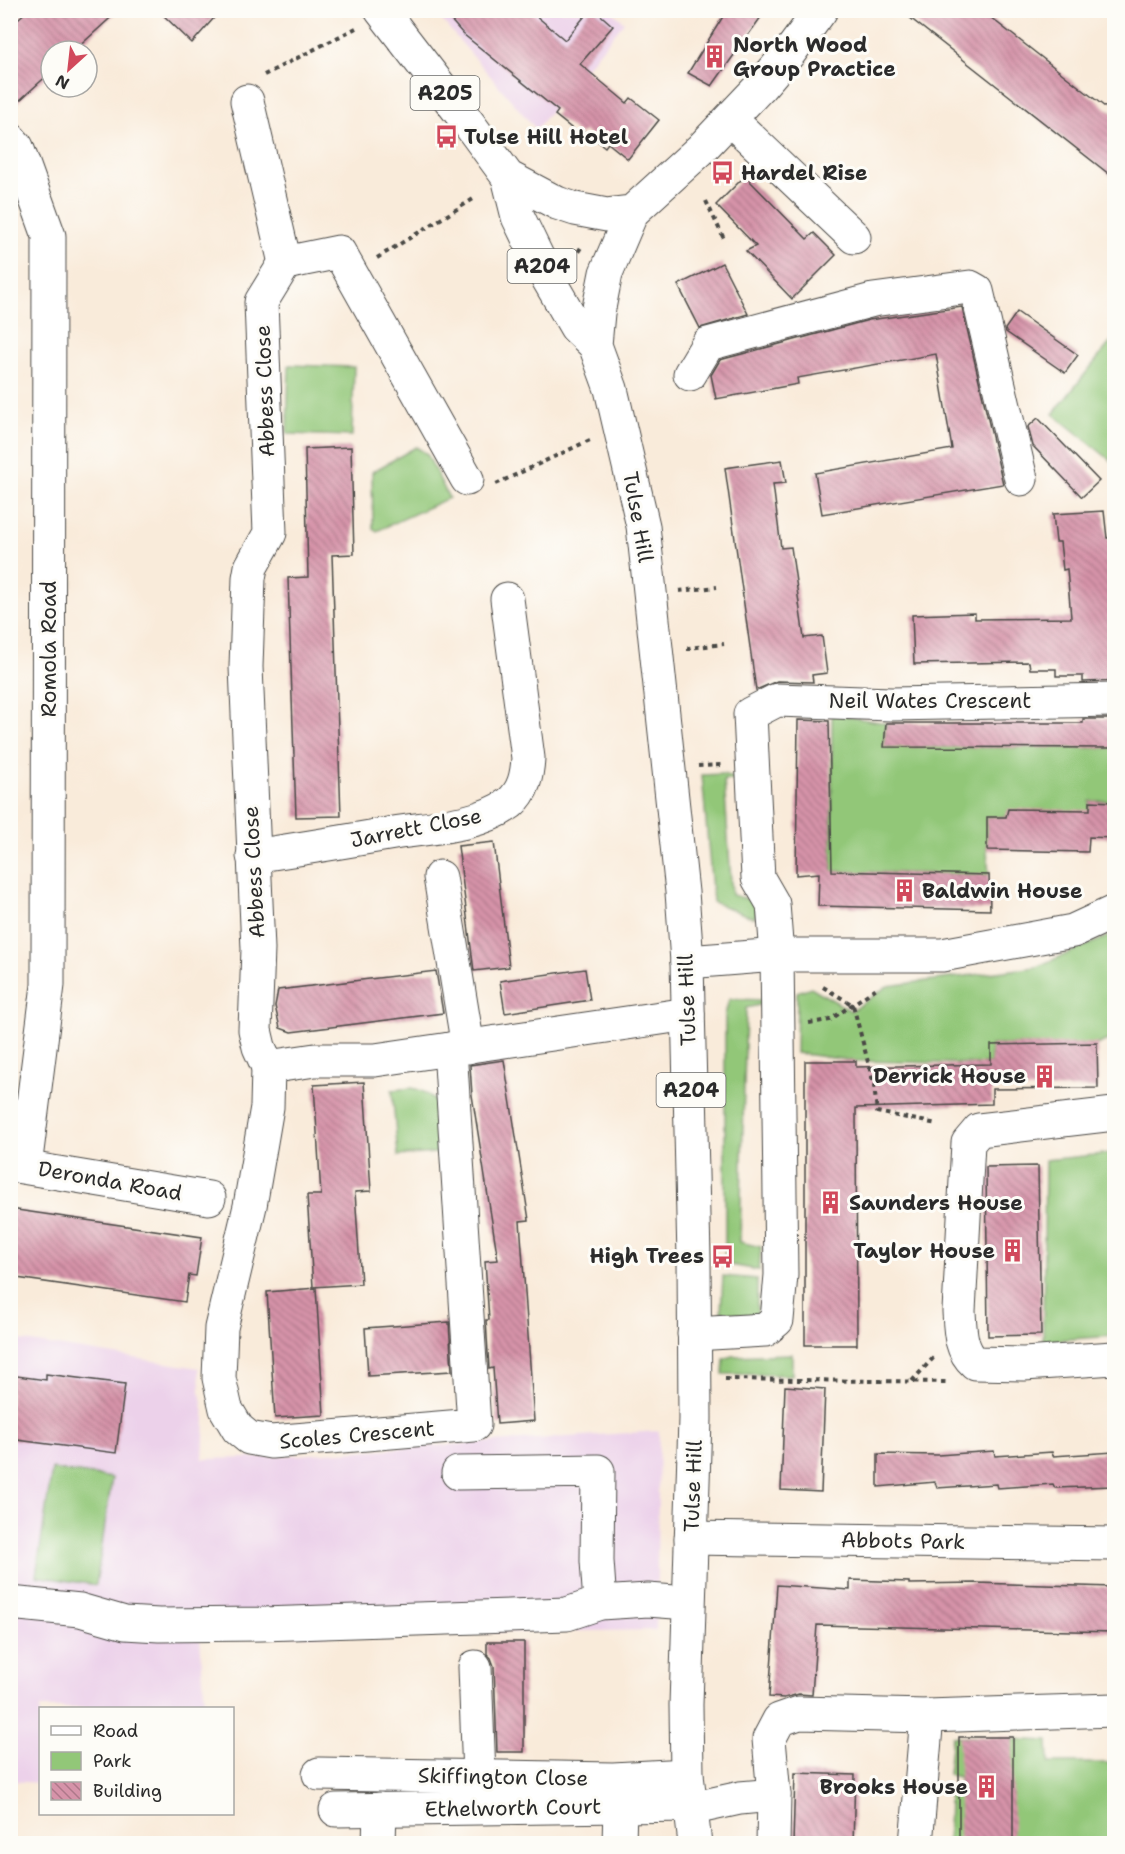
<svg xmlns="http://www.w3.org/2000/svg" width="1125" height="1854" viewBox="0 0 1125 1854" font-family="'Shantell Sans',sans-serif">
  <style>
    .built { fill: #ecd1ea }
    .green { fill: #92c778; stroke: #5e7952; stroke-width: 1.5 }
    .building { fill: url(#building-back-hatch) }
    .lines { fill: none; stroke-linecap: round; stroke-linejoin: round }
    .minor-casing { stroke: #4a4845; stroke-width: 35 }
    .major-casing { stroke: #4a4845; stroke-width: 35 }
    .highway-casing { stroke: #4a4845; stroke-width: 35 }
    .path { stroke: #4a4845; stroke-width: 4; stroke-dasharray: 4.5 4.5; stroke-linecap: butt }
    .minor { stroke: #fff; stroke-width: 33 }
    .major { stroke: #fff; stroke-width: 33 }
    .highway { stroke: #fff; stroke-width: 33 }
    .labels { text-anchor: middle; stroke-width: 6; stroke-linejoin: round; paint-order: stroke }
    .shield { fill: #fdfcf7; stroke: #6a6a68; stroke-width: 1.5 }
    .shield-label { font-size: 20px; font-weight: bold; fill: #2b2b2b }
    .poi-label { font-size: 21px; font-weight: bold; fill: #2b2b2b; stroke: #fdfcf7; text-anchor: start }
    .street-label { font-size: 21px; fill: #2b2b2b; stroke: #fdfcf7 }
  </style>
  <defs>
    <pattern id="building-back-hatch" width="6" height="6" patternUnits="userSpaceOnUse" patternTransform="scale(1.5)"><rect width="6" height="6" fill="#d693a9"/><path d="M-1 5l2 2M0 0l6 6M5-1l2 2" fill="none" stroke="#ae788a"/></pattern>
  </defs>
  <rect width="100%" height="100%" fill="#fdfcf7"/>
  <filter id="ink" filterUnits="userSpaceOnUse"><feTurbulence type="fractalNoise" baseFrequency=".0167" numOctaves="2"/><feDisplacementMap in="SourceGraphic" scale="12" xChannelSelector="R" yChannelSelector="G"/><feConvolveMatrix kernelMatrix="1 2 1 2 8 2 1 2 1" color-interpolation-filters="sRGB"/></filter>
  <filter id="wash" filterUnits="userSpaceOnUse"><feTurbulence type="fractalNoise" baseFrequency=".008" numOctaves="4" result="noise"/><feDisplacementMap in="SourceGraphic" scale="24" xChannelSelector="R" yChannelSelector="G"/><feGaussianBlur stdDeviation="1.35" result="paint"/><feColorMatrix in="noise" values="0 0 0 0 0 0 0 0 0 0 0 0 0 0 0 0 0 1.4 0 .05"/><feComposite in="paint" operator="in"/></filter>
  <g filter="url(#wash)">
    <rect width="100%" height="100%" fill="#f9ebda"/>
    <g class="built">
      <path d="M434,11H611L624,22L536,129Z"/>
      <path d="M11,1339L199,1368L200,1392L205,1419L203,1459L251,1458L659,1431L656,1630L200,1637L205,1708H40V1783L11,1781Z"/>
    </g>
    <g class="green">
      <path d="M1114,338V463L1053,414Z"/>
      <path d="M289,365L354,367L352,436L287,434Z"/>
      <path d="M416,447L427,454L449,498L377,531L373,528L372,472Z"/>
      <path d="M832,714L886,723L884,747L1114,748V801H1090L1089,815L987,817V850L989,875L832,871Z"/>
      <path d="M723,774L739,780H724L732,895L762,903L754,918L713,902L702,775Z"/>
      <path d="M1114,934V1037L1097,1045H991V1064L856,1061L796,1053L797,992L811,987L851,1011L888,986L1036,967Z"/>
      <path d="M729,999L765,1000L763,1004L746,1008L740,1242L761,1247L759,1270L725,1264V1015Z"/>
      <path d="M412,1088C447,1096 443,1123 446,1152L398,1156L392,1090Z"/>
      <path d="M1114,1153V1336L1043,1341L1045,1160Z"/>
      <path d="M723,1276L757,1279V1317L721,1312Z"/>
      <path d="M792,1354V1375L723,1374L724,1359L732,1356Z"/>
      <path d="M52,1469L112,1478L96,1585L36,1576Z"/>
      <path d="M952,1736L1048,1741L1049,1763H1114V1843L944,1844L948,1837L949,1794L959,1796V1777L948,1775Z"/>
    </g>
    <g id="blocks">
      <g class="building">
        <path d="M28,10H119L74,51H51V72L10,109V26Z"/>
        <path d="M158,10H221L192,43Z"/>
        <path d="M442,10H529L565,40L590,10H595L613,26L580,64L627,103L631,98L659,120L628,159L608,143L605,147L584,131L580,135L555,115L558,111L463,34Z"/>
        <path d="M727,10H766L712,86L688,73Z"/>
        <path d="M900,10H981L1114,114V178Z"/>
        <path d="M745,176L807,239L814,233L836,255L792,299L746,251L756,246L716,205Z"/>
        <path d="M722,263L748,314L700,328L678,285Z"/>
        <path d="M962,307L1003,484L822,514L815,473L952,449L936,354L797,378L798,384L716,399L711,375L720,360L869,320Z"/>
        <path d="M1017,312L1078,355L1065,373L1006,332L1005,329Z"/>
        <path d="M1038,418L1099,481L1082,497L1033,446L1028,427Z"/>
        <path d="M351,447L354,554L332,555L341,816L296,817L288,578L308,577L305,449Z"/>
        <path d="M782,460L786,483L773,484L781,548L791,547L804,638L822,636L827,673L812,675L813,682L777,681L756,690L725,468Z"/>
        <path d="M1104,511L1107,538H1111L1114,573V681L1083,682V676H1056V669H1030L1029,662L914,664L912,615L975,613V619L1071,618L1067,569L1063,570L1060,542H1056L1053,514Z"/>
        <path d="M1083,719H1114V748L884,747L886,723H1083Z"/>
        <path d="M798,720L829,721L832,871L989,875L990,910L818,906L819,873L796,875Z"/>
        <path d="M1090,801L1114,802V838L1089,837L1088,852L987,850V817H1006L1008,809L1090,810Z"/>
        <path d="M494,842L509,967L474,971L458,846Z"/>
        <path d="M585,969L590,1000L505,1013L500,981Z"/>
        <path d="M436,971L443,1013L291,1032L280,1028L275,1006L278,990Z"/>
        <path d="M1097,1043L1098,1088L992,1089V1104L856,1108L857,1345H805V1061H856V1067L991,1064V1045Z"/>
        <path d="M504,1060L529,1220L520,1221L534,1421L497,1424L493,1368L489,1369L486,1320H489L485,1261L498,1260L472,1095L470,1065Z"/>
        <path d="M364,1082L371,1191L355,1192L361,1284L313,1287L307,1195H321L314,1085Z"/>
        <path d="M1038,1166L1041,1335L988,1336L986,1167Z"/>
        <path d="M10,1209L202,1237L196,1276L189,1275L185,1302L10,1277Z"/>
        <path d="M316,1288L324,1415L275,1418L267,1292Z"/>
        <path d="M449,1322L452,1371L368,1376L365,1328Z"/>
        <path d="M46,1374L125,1384L116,1453L10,1439V1375L46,1380Z"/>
        <path d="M785,1386L825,1389L821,1492L781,1490Z"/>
        <path d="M994,1451L995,1456L1052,1452L1053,1456L1114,1452V1486L1055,1488L1053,1484L997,1488L996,1484L937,1488L935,1482L878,1487V1454L938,1455Z"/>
        <path d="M850,1580L909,1582V1584L977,1583L1114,1587V1632L817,1625L812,1695L799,1694L784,1698L769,1697L777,1585L850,1590Z"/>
        <path d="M487,1642H524V1752H497L494,1666L491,1658L487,1654Z"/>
        <rect x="959" y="1737" width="54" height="106"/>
        <path d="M795,1773L855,1775L853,1844H793Z"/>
      </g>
    </g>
  </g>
  <g filter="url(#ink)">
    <use href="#blocks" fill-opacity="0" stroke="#4a4845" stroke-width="1.5"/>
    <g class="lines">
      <defs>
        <g id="minor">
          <path d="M247,101L285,263"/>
          <path d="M730,119L854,237"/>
          <path d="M10,139L17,147L49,236L48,985L25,1167"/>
          <path d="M285,263L261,302L270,533L251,567L249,578L246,667L258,949L255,1030L259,1047L268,1067L315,1060H375L688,1014"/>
          <path d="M285,263L339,252L467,479"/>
          <path d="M690,374L708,344L873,300L970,287L977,291L1021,479"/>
          <path d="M253,856C300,849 347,841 394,833C431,827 479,826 510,803C524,791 527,775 528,758L507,599"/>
          <path d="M440,877L468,1047"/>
          <path d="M687,962L777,955H942L1073,931L1114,912"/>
          <path d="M268,1067L267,1107L250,1206L221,1328L219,1378L226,1409L238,1429L249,1438L271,1442L474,1425L450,1049"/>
          <path d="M1114,1114L979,1130L968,1143L959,1311C960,1330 960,1350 975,1363L1024,1364L1114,1358"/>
          <path d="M10,1165L209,1198"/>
          <path d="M694,1334L765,1330L777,1320L781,1275L777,955L773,904L758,878L750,714L777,700L891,704L1114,700"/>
          <path d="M458,1473L598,1471L597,1561L600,1603"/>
          <path d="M691,1538L1114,1544"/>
          <path d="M10,1603L80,1610L125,1623L159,1625L262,1624L567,1614L600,1603L648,1600L688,1603"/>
          <path d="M475,1667L479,1777"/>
          <path d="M319,1774L613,1779L687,1775"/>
          <path d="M690,1809L740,1798L774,1795"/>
          <path d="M336,1810L689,1805"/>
          <path d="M379,1844L380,1809"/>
          <path d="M619,1844L620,1806"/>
          <path d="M773,1844L774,1795L769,1739L779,1720L799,1713L927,1716L1114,1710"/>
          <path d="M916,1844L927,1716"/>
        </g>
        <g id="major">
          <path d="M508,177L518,217L547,277L576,327L595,345"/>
          <path d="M632,212L606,273L598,313L595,345L611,389L643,526L682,892L687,962L694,1258L695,1419L686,1705L687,1775L695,1844"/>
        </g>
        <path id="highway" d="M381,10L469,124L508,177L557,203L575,209L607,215L632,212L700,150L759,88L790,52L821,10"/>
      </defs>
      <use href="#minor" class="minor-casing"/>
      <use href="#major" class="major-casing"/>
      <use href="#highway" class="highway-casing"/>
      <g class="path">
        <path d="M264,75L356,28"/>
        <path d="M706,201L725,241"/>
        <path d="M377,258L475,198"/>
        <path d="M573,259L582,246"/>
        <path d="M496,484L592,439"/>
        <path d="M679,591L717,587"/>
        <path d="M689,651V648L724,644"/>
        <path d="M698,766L723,765"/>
        <path d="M823,987L853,1005L874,1085L877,1112L937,1124"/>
        <path d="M809,1023L830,1020L878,987"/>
        <path d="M725,1379L949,1382"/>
        <path d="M912,1381L935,1356"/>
      </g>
      <use href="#minor" class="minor"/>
      <use href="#major" class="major"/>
      <use href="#highway" class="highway"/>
    </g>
  </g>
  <defs>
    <symbol id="building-bare" viewBox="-9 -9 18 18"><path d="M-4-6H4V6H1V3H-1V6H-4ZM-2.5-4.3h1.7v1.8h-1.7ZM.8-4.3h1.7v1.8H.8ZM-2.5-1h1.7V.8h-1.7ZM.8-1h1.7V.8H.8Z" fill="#d1495b" stroke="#fdfcf7" stroke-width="2.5" paint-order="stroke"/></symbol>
    <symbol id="bus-bare" viewBox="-9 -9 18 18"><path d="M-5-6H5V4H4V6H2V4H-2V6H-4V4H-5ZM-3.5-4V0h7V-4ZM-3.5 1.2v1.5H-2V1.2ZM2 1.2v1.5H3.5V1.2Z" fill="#d1495b" stroke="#fdfcf7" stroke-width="2.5" paint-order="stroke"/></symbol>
  </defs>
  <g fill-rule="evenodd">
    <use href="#building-bare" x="698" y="40" width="33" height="33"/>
    <use href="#bus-bare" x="430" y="120" width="33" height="33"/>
    <use href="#bus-bare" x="706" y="156" width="33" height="33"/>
    <use href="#building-bare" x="888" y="874" width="33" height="33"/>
    <use href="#building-bare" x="1028" y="1060" width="33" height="33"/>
    <use href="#building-bare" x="814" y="1186" width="33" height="33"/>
    <use href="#building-bare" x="996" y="1234" width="33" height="33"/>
    <use href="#bus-bare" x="706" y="1240" width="33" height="33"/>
    <use href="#building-bare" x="970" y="1770" width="33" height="33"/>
  </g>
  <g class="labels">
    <g class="shield">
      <rect x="410.5" y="76" width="69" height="34" rx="4.5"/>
      <rect x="507.5" y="249" width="69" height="34" rx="4.5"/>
      <rect x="656.5" y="1073" width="69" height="34" rx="4.5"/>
    </g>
    <g class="shield-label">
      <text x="445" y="100">A205</text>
      <text x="542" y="273">A204</text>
      <text x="691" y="1097">A204</text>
    </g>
    <g class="poi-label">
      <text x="733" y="52">North Wood<tspan x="733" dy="24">Group Practice</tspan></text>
      <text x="464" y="144">Tulse Hill Hotel</text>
      <text x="741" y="180">Hardel Rise</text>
      <text x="922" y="898">Baldwin House</text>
      <text x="1026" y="1083" text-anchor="end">Derrick House</text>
      <text x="849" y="1210">Saunders House</text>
      <text x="995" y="1258" text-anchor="end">Taylor House</text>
      <text x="704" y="1263" text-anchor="end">High Trees</text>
      <text x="968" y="1794" text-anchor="end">Brooks House</text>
    </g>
    <g class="street-label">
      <text transform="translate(265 391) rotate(-92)" y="7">Abbess Close</text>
      <text transform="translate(638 517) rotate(80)" y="7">Tulse Hill</text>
      <text transform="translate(49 649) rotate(-90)" y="7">Romola Road</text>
      <text x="930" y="708">Neil Wates Crescent</text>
      <text transform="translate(416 828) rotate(-11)" y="7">Jarrett Close</text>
      <text transform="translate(254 872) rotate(-93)" y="7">Abbess Close</text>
      <text transform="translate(687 1000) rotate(-92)" y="7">Tulse Hill</text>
      <text transform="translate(110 1181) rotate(10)" y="7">Deronda Road</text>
      <text transform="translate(357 1435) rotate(-5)" y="7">Scoles Crescent</text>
      <text transform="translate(693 1486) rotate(-88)" y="7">Tulse Hill</text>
      <text transform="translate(903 1541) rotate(1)" y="7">Abbots Park</text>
      <text transform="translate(503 1777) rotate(1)" y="7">Skiffington Close</text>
      <text transform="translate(513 1808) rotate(-1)" y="7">Ethelworth Court</text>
    </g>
  </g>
  <rect width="1125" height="1854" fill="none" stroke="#fdfcf7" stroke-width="36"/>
  <rect x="39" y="1707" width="195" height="108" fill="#fdfcf7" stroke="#a9a8a5" stroke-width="1.5"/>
  <rect x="51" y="1726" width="30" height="9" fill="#ffffff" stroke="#a9a8a5" stroke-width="1.5"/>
  <text x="93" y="1737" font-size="18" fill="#2b2b2b">Road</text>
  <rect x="51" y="1752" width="30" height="18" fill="#92c778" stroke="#a9a8a5" stroke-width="1.5"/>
  <text x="93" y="1767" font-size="18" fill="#2b2b2b">Park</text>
  <rect x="51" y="1782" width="30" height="18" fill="url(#building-back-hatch)" stroke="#a9a8a5" stroke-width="1.5"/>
  <text x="93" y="1797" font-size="18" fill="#2b2b2b">Building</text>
  <g transform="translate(69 69) rotate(207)"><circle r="28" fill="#fdfcf7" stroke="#a9a8a5" stroke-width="1.5"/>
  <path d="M0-4.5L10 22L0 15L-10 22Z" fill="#d1495b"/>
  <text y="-9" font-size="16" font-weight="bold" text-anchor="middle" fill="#2b2b2b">N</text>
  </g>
</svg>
